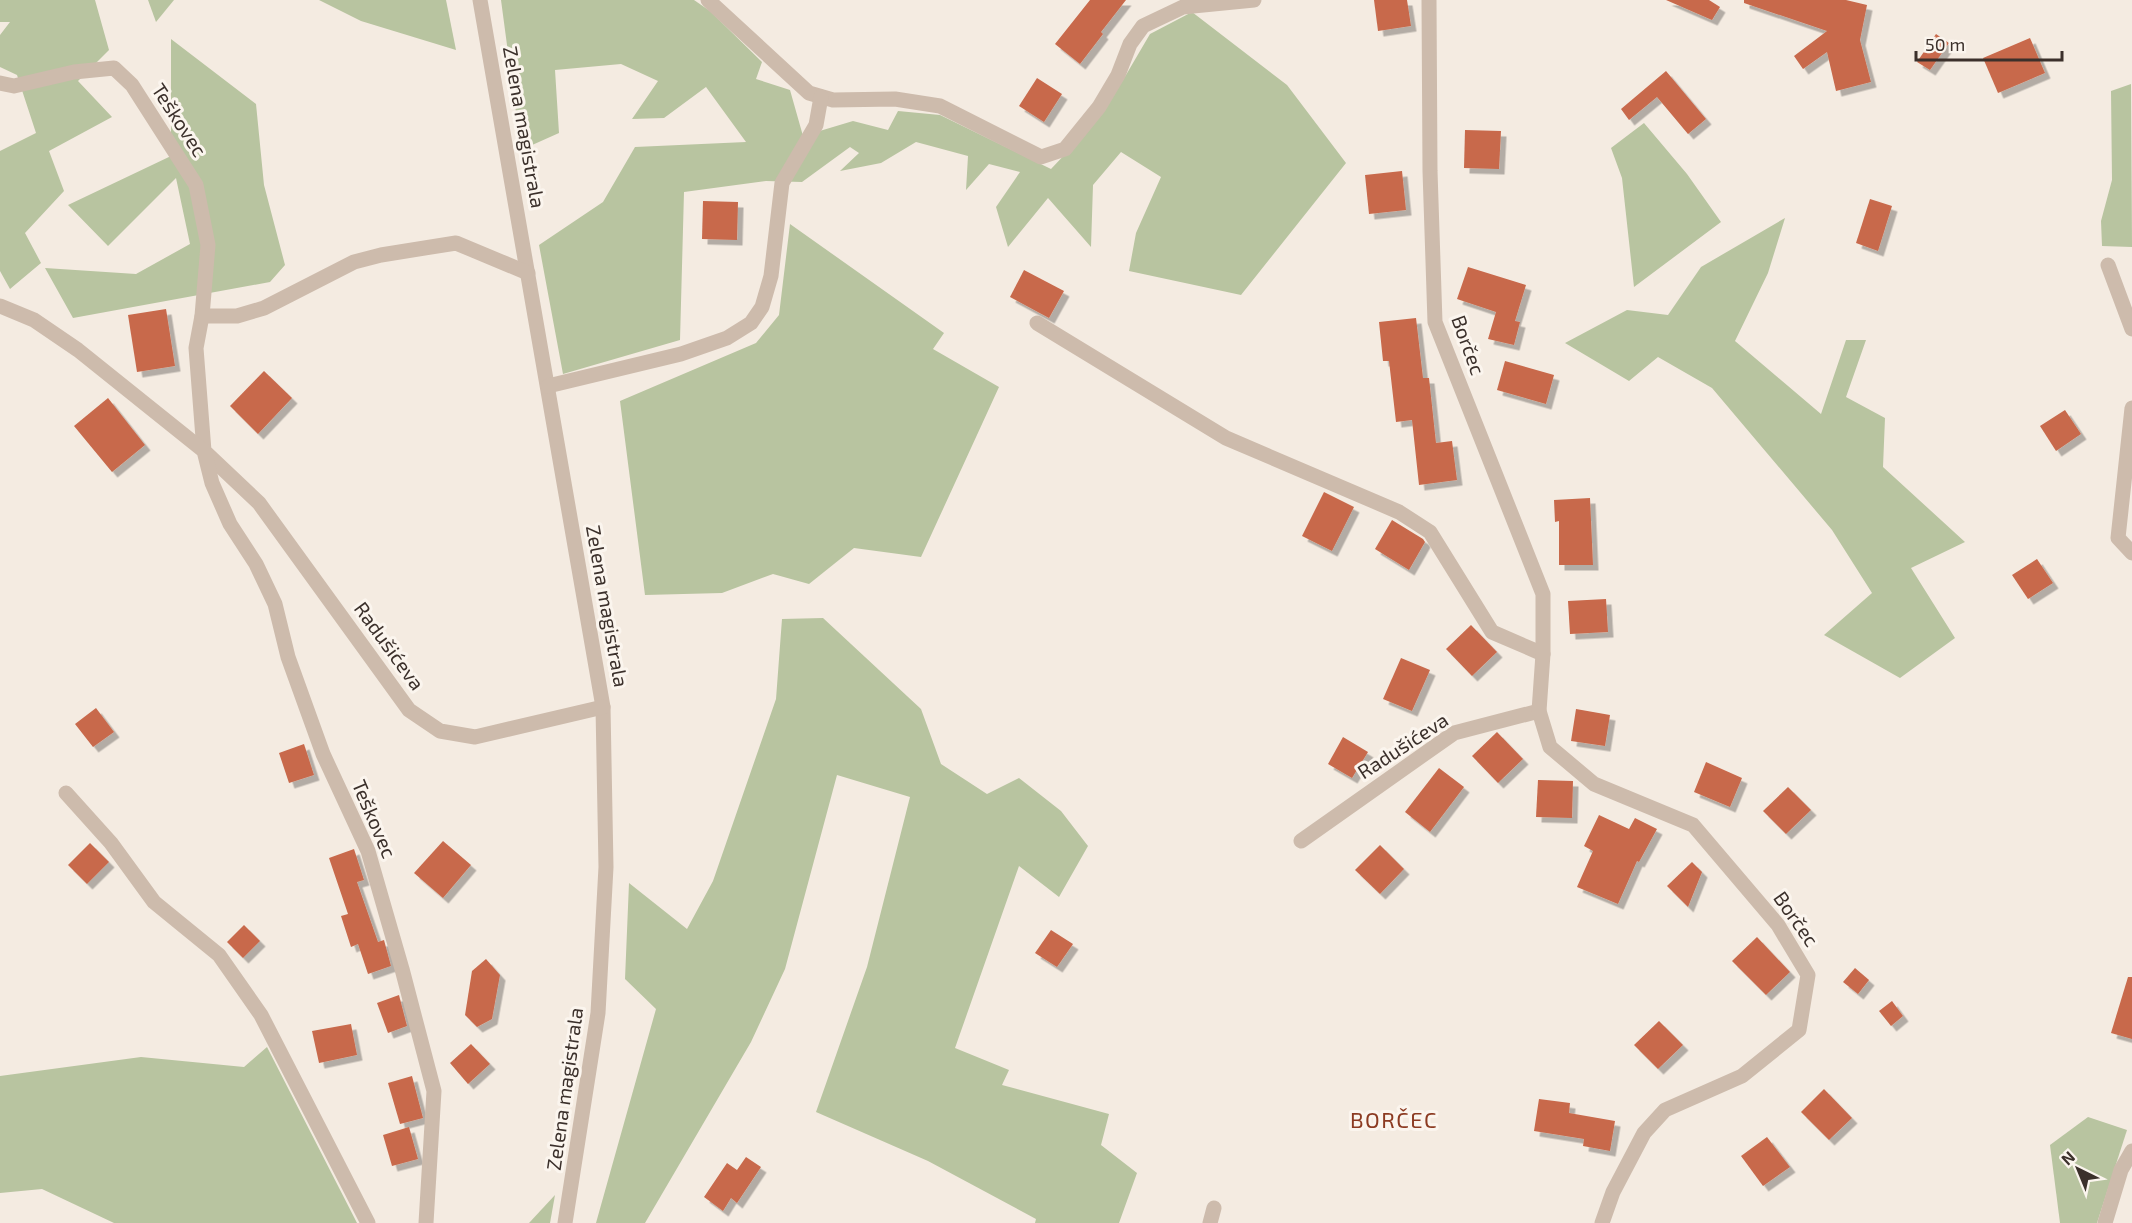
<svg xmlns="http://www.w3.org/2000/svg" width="2132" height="1223" viewBox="0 0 2132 1223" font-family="'Exo 2',sans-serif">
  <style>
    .green { fill: #b8c4a0 }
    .building { fill: #c8694b; filter: url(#shadow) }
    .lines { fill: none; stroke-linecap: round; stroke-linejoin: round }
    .minor { stroke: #cdbbac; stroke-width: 15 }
    .tertiary { stroke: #cdbbac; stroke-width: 15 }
    .labels { text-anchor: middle; stroke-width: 6; stroke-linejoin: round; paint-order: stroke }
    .street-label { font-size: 20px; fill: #3b302b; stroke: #fbf5ee }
    .quarter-label { font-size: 22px; letter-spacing: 1.5px; fill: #8c3b22; stroke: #fbf5ee }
  </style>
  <defs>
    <filter id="shadow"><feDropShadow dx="5.5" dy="5.5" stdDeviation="0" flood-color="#0004"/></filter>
  </defs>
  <rect width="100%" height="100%" fill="#f4ebe1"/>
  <g class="green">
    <path d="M0,0H95L109,50L78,81L112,117L49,151L64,191L25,233L41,263L10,289L0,271V151L36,133L17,75L0,67V35L10,22H0Z"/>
    <path d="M148,0H174L156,22Z"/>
    <path d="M319,0H446L456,50L361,21Z"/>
    <path d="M501,0H694L710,11L762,62L756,79L790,90L803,136L853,121L888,130L898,111L940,115L1051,169L1070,149L1123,80L1150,34L1192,12L1287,85L1346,163L1241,295L1129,271L1136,233L1161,177L1121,152L1093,185L1091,247L1048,198L1008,247L996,207L1020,172L989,164L966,190L968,156L916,142L881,163L840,171L859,153L850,147L802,182L766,181L684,192L680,340L563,374L539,245L603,202L635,147L746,142L706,87L664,118L632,119L658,81L621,64L555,70L559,133L521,150Z"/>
    <path d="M171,39L256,104L264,185L285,265L270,282L73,318L45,268L136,274L190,244L176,178L108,246L68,205L171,156Z"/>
    <path d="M2131,84L2132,247L2102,246L2101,221L2112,180L2111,91Z"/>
    <path d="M1644,123L1687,174L1721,222L1634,287L1622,178L1611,148Z"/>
    <path d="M1785,218L1768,273L1735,341L1821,414L1846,340H1866L1846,397L1885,418L1883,467L1965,542L1911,568L1955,638L1900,678L1824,635L1872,593L1832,530L1712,388L1658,357L1629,381L1565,343L1627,310L1668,315L1701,267Z"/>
    <path d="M790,224L944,333L933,349L999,387L921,557L854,548L809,584L773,574L722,593L645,595L620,401L756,343L779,315Z"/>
    <path d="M823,618L921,709L941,764L987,794L1019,778L1061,811L1088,846L1059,897L1019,866L955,1048L1009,1070L1002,1085L1109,1114L1101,1145L1137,1173L1119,1223H1035L1036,1219L928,1161L816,1112L867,967L910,797L837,775L785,969L751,1042L645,1223H596L656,1009L625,979L629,883L687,929L713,881L776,699L782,619Z"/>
    <path d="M267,1047L357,1223H114L42,1189L0,1193V1076L141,1057L244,1067Z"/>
    <path d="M2088,1117L2127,1130L2097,1223H2060L2050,1145Z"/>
    <path d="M555,1195L550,1223H529Z"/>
  </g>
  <g class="building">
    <path d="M1090,0H1126L1101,32L1103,34L1080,64L1055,44Z"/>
    <path d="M1374,0H1407L1411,26L1378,31Z"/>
    <path d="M1666,0H1709L1720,7L1712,20Z"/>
    <path d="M1744,0H1846L1867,5L1860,40L1871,82L1836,91L1827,52L1803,69L1794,56L1827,31L1744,3Z"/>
    <path d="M1936,34L1949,43L1930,70L1917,62Z"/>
    <path d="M2030,38L2045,73L1998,93L1983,58Z"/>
    <path d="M1666,71L1706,119L1688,134L1657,97L1629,120L1621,109Z"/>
    <path d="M1037,78L1062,94L1044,122L1019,106Z"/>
    <path d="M1465,130L1501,131L1499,169L1464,168Z"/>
    <path d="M1402,171L1406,210L1369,214L1365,175Z"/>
    <path d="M1870,199L1892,206L1878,251L1856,243Z"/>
    <path d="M703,201L738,202L737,240L702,239Z"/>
    <path d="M1468,267L1526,285L1515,321L1520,322L1514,345L1488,339L1496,312L1457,299Z"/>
    <path d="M1024,270L1064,291L1049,318L1010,297Z"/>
    <path d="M166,309L175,366L137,372L128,315Z"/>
    <path d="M1416,318L1423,378H1429L1436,443L1452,441L1457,480L1419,485L1412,420L1396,422L1389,361H1383L1379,322Z"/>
    <path d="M1505,361L1554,375L1546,404L1497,390Z"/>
    <path d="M264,371L292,398L258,434L230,406Z"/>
    <path d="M108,398L145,445L112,472L74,426Z"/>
    <path d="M2065,410L2081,434L2056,451L2040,426Z"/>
    <path d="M1324,492L1354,507L1332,551L1302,536Z"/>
    <path d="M1590,498L1593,565H1559V521L1555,522L1554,500Z"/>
    <path d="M1392,520L1423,539L1425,542L1409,570L1375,549Z"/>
    <path d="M2037,559L2053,583L2028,599L2012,575Z"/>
    <path d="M1606,599L1608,632L1570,634L1568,601Z"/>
    <path d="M1471,625L1497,652L1472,676L1446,649Z"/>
    <path d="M1401,658L1430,670L1412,711L1383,699Z"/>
    <path d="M96,708L114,732L93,747L75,724Z"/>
    <path d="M1576,709L1610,715L1605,746L1571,741Z"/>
    <path d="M1497,732L1523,759L1498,783L1472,756Z"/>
    <path d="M1343,737L1368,752L1352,778L1328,764Z"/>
    <path d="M304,744L314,775L289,783L279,753Z"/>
    <path d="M1706,762L1742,778L1730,807L1694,792Z"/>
    <path d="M1439,768L1464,787L1430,832L1405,812Z"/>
    <path d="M1538,780L1573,781L1572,818L1536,817Z"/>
    <path d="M1788,787L1811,810L1786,834L1763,811Z"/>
    <path d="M1599,815L1629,829L1635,818L1657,829L1639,862L1637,861L1618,904L1577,887L1593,851L1584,846Z"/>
    <path d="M443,841L471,865L443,898L414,873Z"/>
    <path d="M90,843L109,862L87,884L68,865Z"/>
    <path d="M1380,845L1404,869L1380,894L1355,870Z"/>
    <path d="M354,849L364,880L357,882L378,942L384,940L391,966L368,974L358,944L351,947L341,916L348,914L329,858Z"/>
    <path d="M1692,862L1702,872L1688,907L1667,886Z"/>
    <path d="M244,925L260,941L243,958L227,942Z"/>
    <path d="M1051,930L1073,944L1057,967L1035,953Z"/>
    <path d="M1757,937L1790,972L1766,995L1732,961Z"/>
    <path d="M486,959L500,975L492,1019L477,1027L465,1015L472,971Z"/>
    <path d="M1855,968L1869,980L1858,994L1843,982Z"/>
    <path d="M2128,977H2132V1039L2111,1033Z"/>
    <path d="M399,995L407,1026L388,1033L377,1003Z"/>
    <path d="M1892,1001L1903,1016L1891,1026L1879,1011Z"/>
    <path d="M1659,1021L1683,1045L1658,1069L1634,1045Z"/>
    <path d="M351,1024L357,1055L319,1063L312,1031Z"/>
    <path d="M471,1044L490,1064L468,1084L450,1063Z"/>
    <path d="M412,1076L423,1118L400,1124L388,1083Z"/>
    <path d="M1824,1089L1852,1118L1829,1140L1801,1112Z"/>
    <path d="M1539,1099L1570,1103L1569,1113L1615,1121L1610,1151L1583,1146L1584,1139L1534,1131Z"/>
    <path d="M409,1127L418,1159L392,1166L383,1135Z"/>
    <path d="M1767,1137L1790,1167L1763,1186L1741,1156Z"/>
    <path d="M746,1157L761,1167L737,1203L731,1198L723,1211L704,1197L727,1163L737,1170Z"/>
  </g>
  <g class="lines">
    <g class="minor">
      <path d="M480,0L603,707L606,867L598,1013L565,1223"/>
      <path d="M708,0L809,93L833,100L895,99L940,106L1041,157L1065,149L1099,107L1118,75L1130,44L1143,26L1183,7L1254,0"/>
      <path d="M0,83L14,86L74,72L114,68L132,85L196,185L208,245L202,316L196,348L204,451L259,503L409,710L440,731L475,737L603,707"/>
      <path d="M2108,265L2132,329"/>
      <path d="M0,306L34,320L78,350L204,451L212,483L230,524L256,564L275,604L288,657L323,754L368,851L402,969L434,1091L426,1223"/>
      <path d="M202,316H237L264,308L354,262L381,255L456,243L528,273"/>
      <path d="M1037,323L1226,438L1399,512L1430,532L1492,632L1543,654"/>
      <path d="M548,386L681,354L727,338L751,323L762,307L771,276L782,183L816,125L821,97"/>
      <path d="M2132,408L2118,538L2132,553"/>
      <path d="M66,793L111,843L154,902L219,955L261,1015L368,1223"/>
      <path d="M1301,841L1454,733L1539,711"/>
      <path d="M1210,1223L1214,1208"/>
      <path d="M2105,1223L2121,1170L2132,1151"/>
    </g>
    <path class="tertiary" d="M1429,0L1430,171L1435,322L1543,594V654L1539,711L1550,747L1594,784L1693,825L1778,925L1808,975L1799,1030L1742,1076L1665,1110L1644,1133L1613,1192L1602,1223"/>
  </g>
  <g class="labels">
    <g class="street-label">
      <text transform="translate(179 120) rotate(57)" y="7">Teškovec</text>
      <text transform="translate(524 127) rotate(80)" y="7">Zelena magistrala</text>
      <text transform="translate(1468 345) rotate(70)" y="7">Borčec</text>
      <text transform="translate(607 606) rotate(80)" y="7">Zelena magistrala</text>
      <text transform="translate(389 646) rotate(54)" y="7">Radušićeva</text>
      <text transform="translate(1403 746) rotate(-33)" y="7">Radušićeva</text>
      <text transform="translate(374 819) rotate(67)" y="7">Teškovec</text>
      <text transform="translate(1796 919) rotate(55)" y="7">Borčec</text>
      <text transform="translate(565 1089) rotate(-82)" y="7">Zelena magistrala</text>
    </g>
    <g class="quarter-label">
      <text x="1394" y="1128">BORČEC</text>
    </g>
  </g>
  <g transform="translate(2078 1169) rotate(317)" stroke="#fbf5ee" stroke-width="4.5" paint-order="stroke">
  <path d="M0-4.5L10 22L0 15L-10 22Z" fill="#3b302b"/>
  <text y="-9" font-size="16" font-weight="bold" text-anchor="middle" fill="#3b302b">N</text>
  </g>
  <path d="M1916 51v9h146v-9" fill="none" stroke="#3b302b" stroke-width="3"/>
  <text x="1925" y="51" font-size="18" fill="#3b302b" stroke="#fbf5ee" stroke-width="4.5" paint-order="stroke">50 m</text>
</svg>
